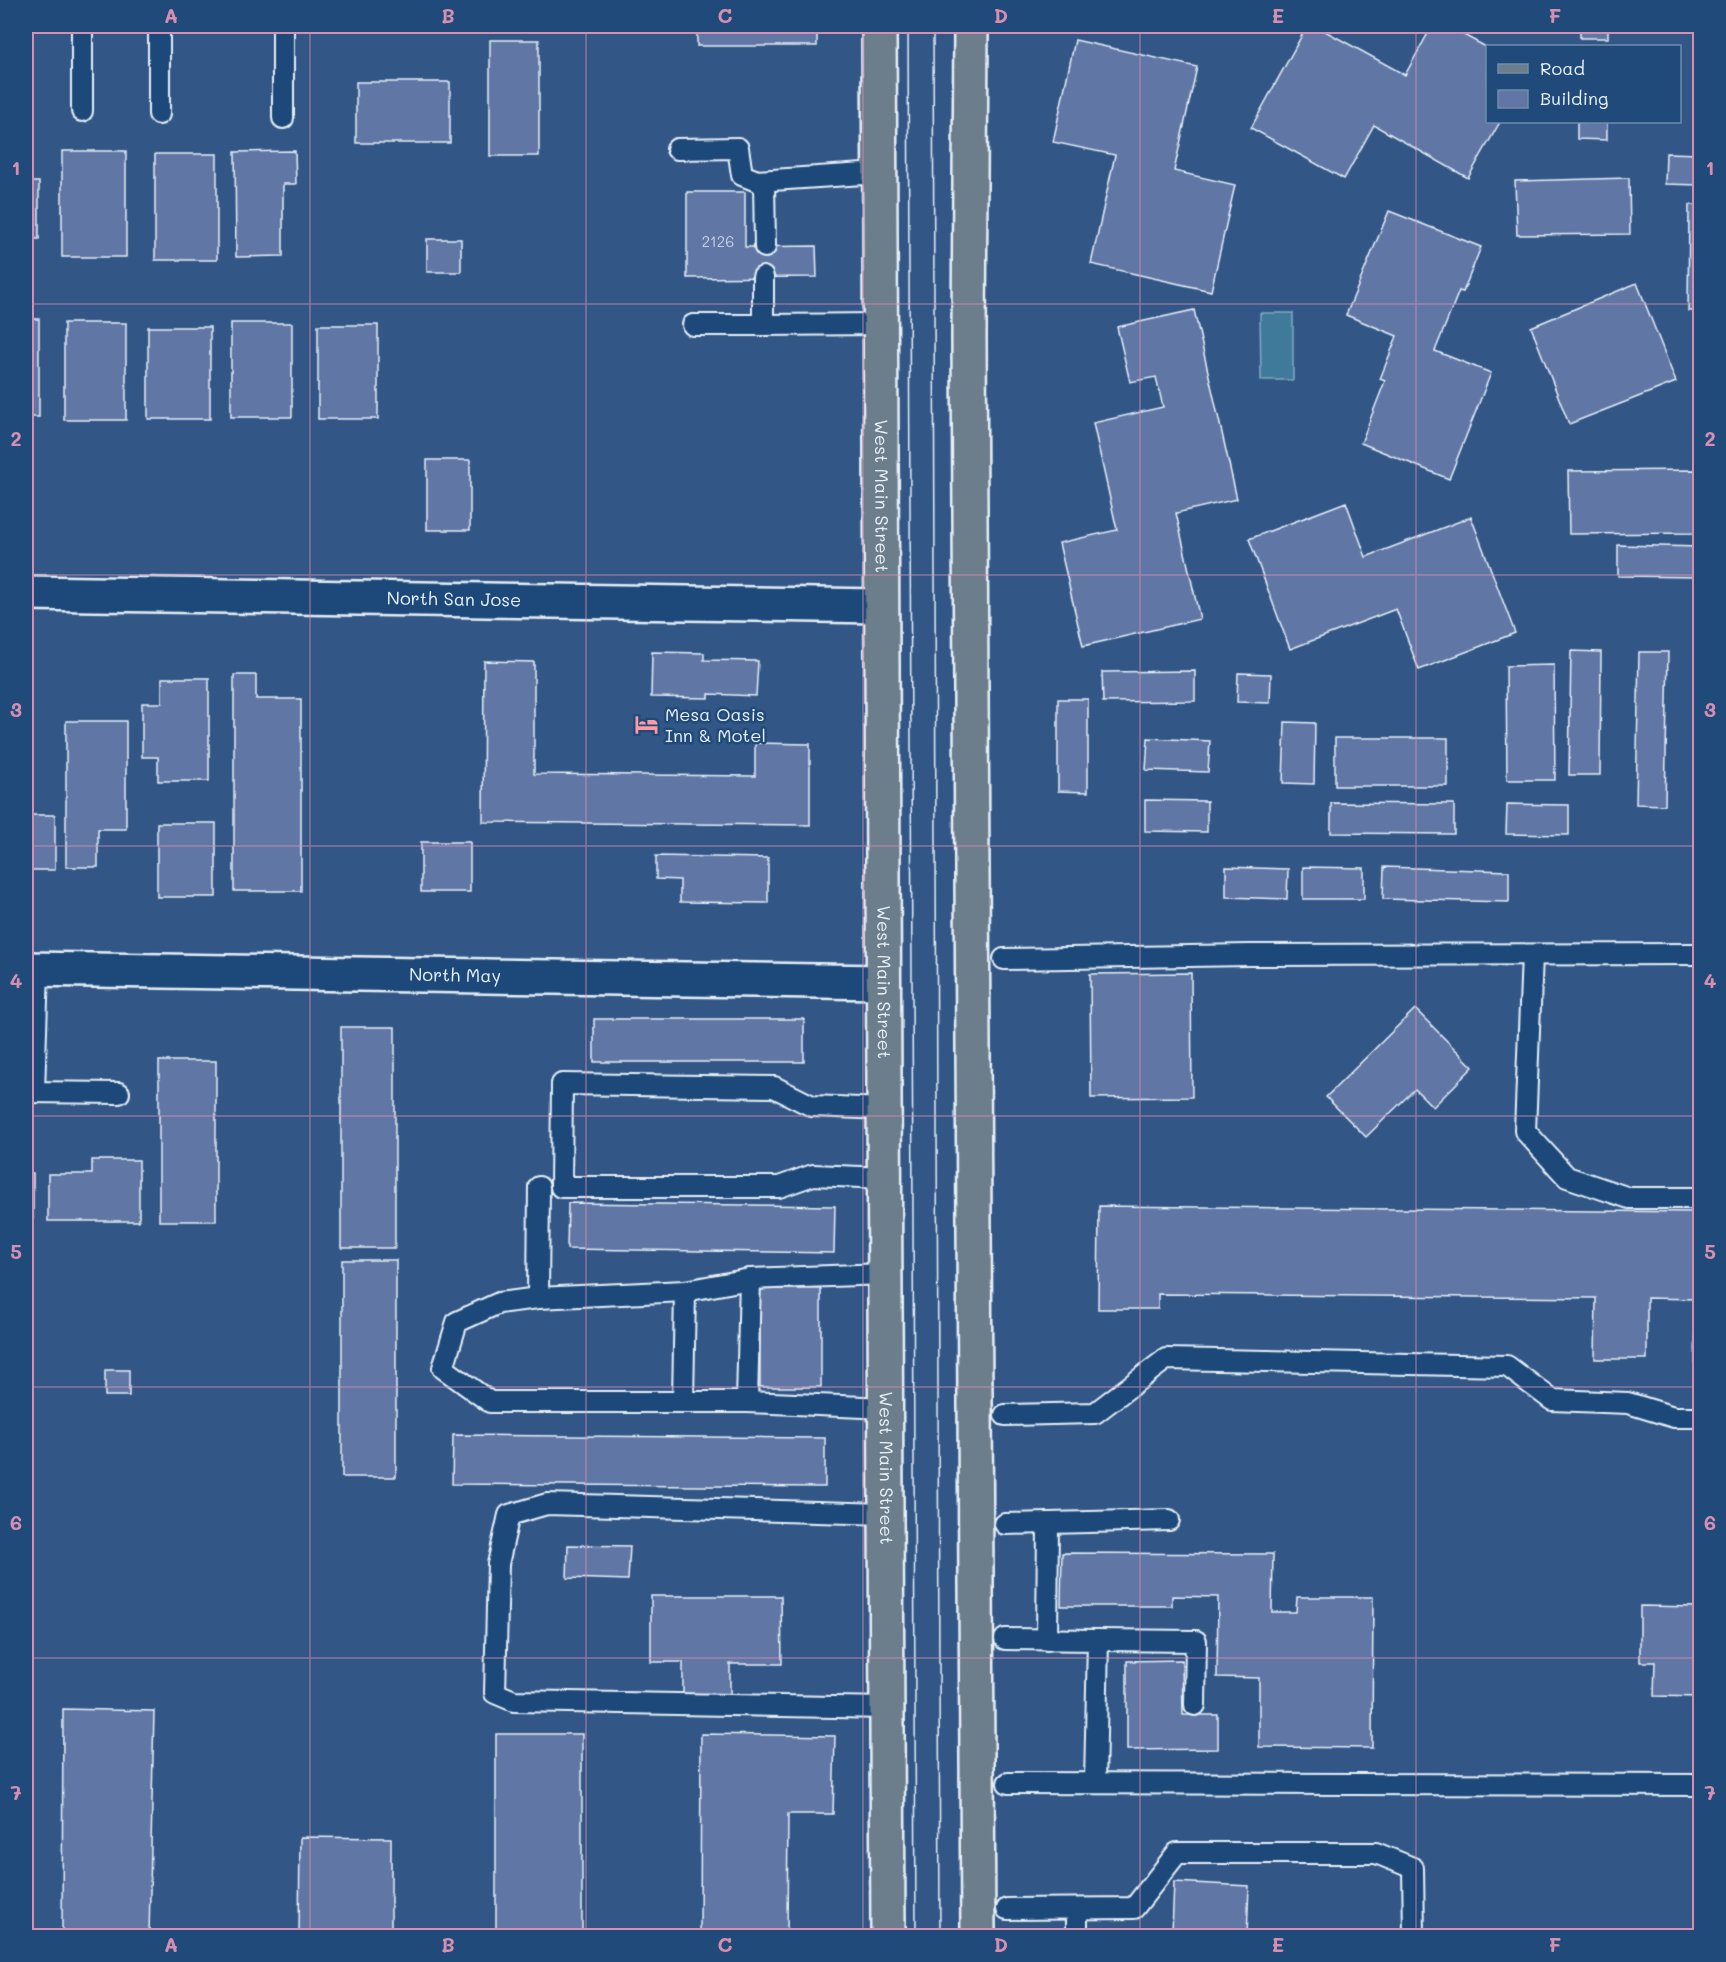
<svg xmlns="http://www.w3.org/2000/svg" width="1726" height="1962" viewBox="0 0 1726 1962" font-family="Mali,sans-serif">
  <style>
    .water { fill: #417a9b; stroke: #84aac0; stroke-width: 1.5 }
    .building { fill: #6176a5; stroke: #e8f1f8; stroke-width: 1.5 }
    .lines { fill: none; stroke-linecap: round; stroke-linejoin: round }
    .lane-casing { stroke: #e8f1f8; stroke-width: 24 }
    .street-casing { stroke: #e8f1f8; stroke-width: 38 }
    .primary-casing { stroke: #e8f1f8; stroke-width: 38 }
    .lane { stroke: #1f4a7a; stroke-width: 20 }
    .street { stroke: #1f4a7a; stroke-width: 33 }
    .primary { stroke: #6c7d8b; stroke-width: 33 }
    .tram { stroke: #e8f1f8; stroke-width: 1.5 }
    .grid { fill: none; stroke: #d78fb1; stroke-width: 1.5; stroke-opacity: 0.55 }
    .labels { text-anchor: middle; stroke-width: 5; stroke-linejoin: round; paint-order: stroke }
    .number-label { font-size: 15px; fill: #c6d2e3 }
    .street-label { font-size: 18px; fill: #e8f1f8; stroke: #1f4a7a }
    .poi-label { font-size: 18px; fill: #e8f1f8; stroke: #1f4a7a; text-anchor: start }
    .neatline { fill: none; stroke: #d78fb1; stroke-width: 2 }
    .grid-label { font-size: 20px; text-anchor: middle; font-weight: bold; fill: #d78fb1 }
  </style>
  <rect width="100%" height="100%" fill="#325686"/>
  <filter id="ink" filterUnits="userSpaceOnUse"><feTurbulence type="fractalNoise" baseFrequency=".0167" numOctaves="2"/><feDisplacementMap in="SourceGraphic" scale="12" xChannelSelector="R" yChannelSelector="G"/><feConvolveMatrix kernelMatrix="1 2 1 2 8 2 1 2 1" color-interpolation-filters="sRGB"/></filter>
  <g filter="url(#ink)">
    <path class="water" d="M1260,313H1293V380H1261Z"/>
    <g class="building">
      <rect x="697" y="26" width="120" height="20"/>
      <path d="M1307,26H1316L1405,75L1432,26H1447L1488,48V122H1500L1468,178L1374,125L1344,179L1251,128Z"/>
      <path d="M1514,26H1565V27Z"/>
      <rect x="1580" y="26" width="28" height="12"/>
      <rect x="1645" y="26" width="30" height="1"/>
      <rect x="490" y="40" width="49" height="116"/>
      <path d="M1075,40L1197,67L1174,171L1235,185L1211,291L1091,264L1115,155L1053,142Z"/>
      <rect x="356" y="82" width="94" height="61"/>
      <path d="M1577,122H1607V140L1577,139Z"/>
      <rect x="62" y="151" width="64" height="106"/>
      <path d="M295,151L296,184H283V256L236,257L235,152Z"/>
      <path d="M1666,153L1700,154V185L1665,184Z"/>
      <rect x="155" y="154" width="62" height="106"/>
      <path d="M1629,178L1630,234L1517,235L1515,181Z"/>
      <rect x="26" y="182" width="13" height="57"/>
      <path d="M687,192H745V247L816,246L817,277L687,278Z"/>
      <path d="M1689,205H1700V311H1688Z"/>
      <path d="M1389,211L1481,247L1463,292L1459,291L1435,351L1491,373L1449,479L1361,443L1385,381L1380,379L1397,336L1346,315Z"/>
      <rect x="427" y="239" width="34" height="33"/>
      <path d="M1637,283L1676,382L1569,424L1531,327Z"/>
      <path d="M1194,310L1237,499L1176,513L1200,619L1083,646L1059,543L1117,530L1093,423L1163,407L1156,377L1130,382L1117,327Z"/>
      <rect x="26" y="319" width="13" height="98"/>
      <rect x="64" y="323" width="62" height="97"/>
      <rect x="231" y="323" width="61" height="94"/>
      <rect x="318" y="325" width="60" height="94"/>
      <rect x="148" y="327" width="62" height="92"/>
      <rect x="427" y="460" width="43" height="70"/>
      <path d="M1700,470V533L1569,534L1568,471Z"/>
      <path d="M1346,502L1366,557L1471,517L1515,633L1419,670L1396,609L1290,649L1249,539Z"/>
      <path d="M1618,545L1700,547V577L1618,576Z"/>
      <path d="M1571,651L1601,652L1600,775H1569Z"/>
      <path d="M652,652L704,653V660L758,661L756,696L709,694V698L651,697Z"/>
      <path d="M1639,652H1668L1665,805L1636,804Z"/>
      <path d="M484,661L534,662V774L755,776V743L810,744V825L483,822Z"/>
      <path d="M1554,665L1555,780H1507L1506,666Z"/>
      <path d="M1195,671V701L1103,702L1102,672Z"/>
      <path d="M1238,673L1271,674L1270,703L1237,702Z"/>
      <path d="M234,675H256V699H301V891H234Z"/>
      <path d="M162,678H209V781H158V757H142V703H162Z"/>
      <path d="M1058,699H1088V792L1058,791Z"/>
      <path d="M66,721H126V829H98V867H66Z"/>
      <path d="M1285,722L1315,723L1314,784L1283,783Z"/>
      <path d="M1148,738L1210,741L1208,772L1146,770Z"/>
      <rect x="1335" y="738" width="113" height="48"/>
      <path d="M1145,800L1207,801V832L1145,831Z"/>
      <path d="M1331,803L1454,804V834L1331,833Z"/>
      <path d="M1507,804L1569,805V835L1506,834Z"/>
      <rect x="26" y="815" width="29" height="55"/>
      <rect x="157" y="823" width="59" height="74"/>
      <rect x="421" y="842" width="49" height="50"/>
      <path d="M656,856L768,858V903L680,902V880L656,879Z"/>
      <path d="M1226,867L1288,869L1287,899L1226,897Z"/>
      <path d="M1303,867L1364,868V899H1303Z"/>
      <path d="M1384,867L1509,871V902L1383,899Z"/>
      <path d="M1191,973L1192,1097L1091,1098L1090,974Z"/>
      <path d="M1415,1009L1473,1067L1433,1107L1415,1089L1366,1137L1326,1097Z"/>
      <rect x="594" y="1019" width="210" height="43"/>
      <rect x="341" y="1027" width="54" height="221"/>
      <rect x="159" y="1061" width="57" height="160"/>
      <path d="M92,1160H139V1221H48V1174H92Z"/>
      <rect x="26" y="1173" width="7" height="45"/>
      <path d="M568,1203L835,1206L834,1253L567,1249Z"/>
      <path d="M1099,1206L1700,1212V1377H1695L1696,1299L1647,1298V1359H1595L1596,1298L1158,1294V1309H1098Z"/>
      <rect x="342" y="1260" width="54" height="217"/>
      <rect x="760" y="1289" width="61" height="98"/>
      <rect x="105" y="1370" width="24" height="26"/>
      <path d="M453,1435L825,1438V1487L452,1484Z"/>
      <path d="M568,1545L630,1546L628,1580L567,1578Z"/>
      <path d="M1062,1553L1273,1554L1272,1612H1296L1297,1597H1373L1372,1748L1259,1747V1678L1217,1677L1218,1597L1172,1596V1606H1061Z"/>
      <path d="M651,1596H781L782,1664H730V1698H683V1662H651Z"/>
      <path d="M1640,1606L1700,1607V1697L1654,1696L1655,1662H1640Z"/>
      <path d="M1182,1660L1183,1715H1218V1749L1127,1750V1661Z"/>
      <path d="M63,1709L154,1711L149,1936H62Z"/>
      <rect x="496" y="1734" width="86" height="202"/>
      <path d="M701,1734L835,1736L833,1814H788L787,1936H700Z"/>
      <path d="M300,1837L391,1838V1936H299Z"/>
      <path d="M1174,1882L1249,1886L1247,1936H1139L1140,1930L1172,1932Z"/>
    </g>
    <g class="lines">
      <defs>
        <g id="lane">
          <path d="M82,26V111"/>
          <path d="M159,26V114"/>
          <path d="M283,26V118"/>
          <path d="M677,149L738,148L742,175L757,181L879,173"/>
          <path d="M764,181L765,247"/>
          <path d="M763,277V325L881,324"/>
          <path d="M693,325H763"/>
          <path d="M1532,955L1525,1131L1567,1177L1629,1198H1700"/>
          <path d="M1004,959L1249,955L1700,954"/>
          <path d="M26,1092L119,1093"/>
          <path d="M34,1092L38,970"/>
          <path d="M884,1109L812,1106L774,1087L562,1084L561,1187H779L813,1175L885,1178"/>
          <path d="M885,1274L750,1279L685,1291L538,1298L499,1303L457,1322L443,1368L490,1402H747L886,1408"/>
          <path d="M538,1298L539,1187"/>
          <path d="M683,1401L685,1291"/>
          <path d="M747,1402L750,1279"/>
          <path d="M1005,1415L1095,1413L1166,1359L1507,1366L1552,1400L1628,1403L1674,1417H1700"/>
          <path d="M886,1514L547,1504L509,1515L498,1564L495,1693L514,1701L887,1708"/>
          <path d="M1005,1524L1169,1520"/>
          <path d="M1005,1639L1098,1640L1095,1783"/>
          <path d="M1047,1640L1048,1523"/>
          <path d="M1098,1640L1196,1641L1195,1705"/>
          <path d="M1008,1783L1700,1785"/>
          <path d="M1007,1909L1134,1908L1177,1853H1376L1413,1868L1414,1936"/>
          <path d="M1077,1936V1909"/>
        </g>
        <g id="street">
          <path id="s1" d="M26,593L881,606"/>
          <path id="s2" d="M26,969L883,982"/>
        </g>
        <g id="primary">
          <path id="s3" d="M879,26L888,1936"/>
          <path d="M971,26L969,336L978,1936"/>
        </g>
      </defs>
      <use href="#lane" class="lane-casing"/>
      <use href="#street" class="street-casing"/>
      <use href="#primary" class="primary-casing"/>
      <use href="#lane" class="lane"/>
      <use href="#street" class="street"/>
      <use href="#primary" class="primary"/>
      <g class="tram">
        <path d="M908,26L916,1936"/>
        <path d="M933,26L940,1936"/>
      </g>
    </g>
  </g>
  <path class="grid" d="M310,26V1936M586,26V1936M863,26V1936M1140,26V1936M1416,26V1936M26,304H1700M26,575H1700M26,846H1700M26,1116H1700M26,1387H1700M26,1658H1700"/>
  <defs>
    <symbol id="hotel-bare" viewBox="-9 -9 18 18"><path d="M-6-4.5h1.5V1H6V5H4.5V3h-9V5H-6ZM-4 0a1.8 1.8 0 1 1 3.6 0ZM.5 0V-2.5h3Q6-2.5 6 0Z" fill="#ff9aa2" stroke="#1f4a7a" stroke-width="2.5" paint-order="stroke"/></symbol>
  </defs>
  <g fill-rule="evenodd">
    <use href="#hotel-bare" x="630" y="708" width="33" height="33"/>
  </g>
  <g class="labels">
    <g class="number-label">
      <text x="718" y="247">2126</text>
    </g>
    <g class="street-label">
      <text dy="6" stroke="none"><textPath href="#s3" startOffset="470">West Main Street</textPath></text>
      <text dy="6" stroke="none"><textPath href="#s1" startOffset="428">North San Jose</textPath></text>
      <text dy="6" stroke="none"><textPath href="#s2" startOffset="429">North May</textPath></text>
      <text dy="6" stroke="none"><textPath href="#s3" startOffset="956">West Main Street</textPath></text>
      <text dy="6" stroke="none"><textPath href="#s3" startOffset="1442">West Main Street</textPath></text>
    </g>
    <g class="poi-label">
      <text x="665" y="721">Mesa Oasis<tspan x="665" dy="21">Inn &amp; Motel</tspan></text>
    </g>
  </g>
  <rect width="1726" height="1962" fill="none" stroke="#1f4a7a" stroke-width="66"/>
  <rect x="1486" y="45" width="195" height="78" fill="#1f4a7a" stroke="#6f8dac" stroke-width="1.5"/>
  <rect x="1498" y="64" width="30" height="9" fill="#6c7d8b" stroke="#6f8dac" stroke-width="1.5"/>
  <text x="1540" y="75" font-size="18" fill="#e8f1f8">Road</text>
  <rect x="1498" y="90" width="30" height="18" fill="#6176a5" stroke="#6f8dac" stroke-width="1.5"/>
  <text x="1540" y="105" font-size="18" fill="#e8f1f8">Building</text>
  <rect x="33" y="33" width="1660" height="1896" class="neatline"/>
  <g class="grid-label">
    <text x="171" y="23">A</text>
    <text x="448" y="23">B</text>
    <text x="725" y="23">C</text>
    <text x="1001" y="23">D</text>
    <text x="1278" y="23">E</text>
    <text x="1555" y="23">F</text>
    <text x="16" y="175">1</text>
    <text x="1710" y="175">1</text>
    <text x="16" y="446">2</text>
    <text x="1710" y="446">2</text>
    <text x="16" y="717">3</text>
    <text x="1710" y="717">3</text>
    <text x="16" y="988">4</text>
    <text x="1710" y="988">4</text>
    <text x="16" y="1259">5</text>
    <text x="1710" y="1259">5</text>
    <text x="16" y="1530">6</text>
    <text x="1710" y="1530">6</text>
    <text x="16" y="1800">7</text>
    <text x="1710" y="1800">7</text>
    <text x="171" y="1952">A</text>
    <text x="448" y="1952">B</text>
    <text x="725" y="1952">C</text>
    <text x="1001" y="1952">D</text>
    <text x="1278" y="1952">E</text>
    <text x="1555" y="1952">F</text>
  </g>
</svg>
